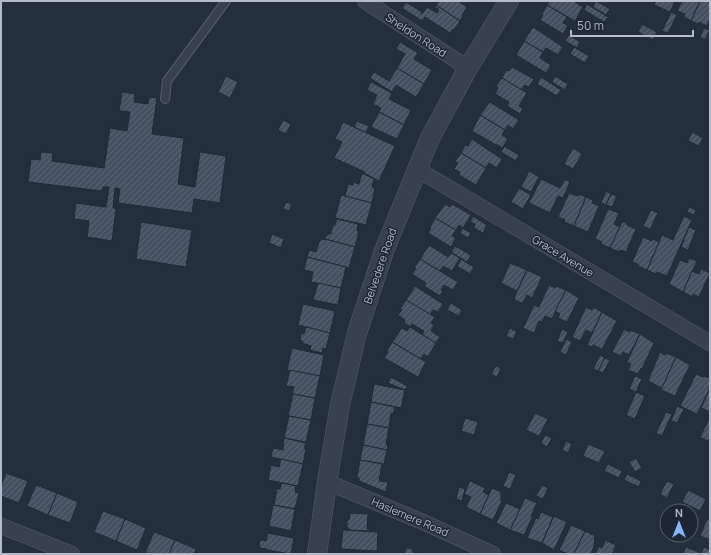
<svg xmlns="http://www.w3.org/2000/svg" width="711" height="555" viewBox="0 0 711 555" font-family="Manrope,sans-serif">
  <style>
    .building { fill: url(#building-hatch); stroke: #1f2835 }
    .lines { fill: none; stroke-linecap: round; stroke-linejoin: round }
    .service-casing { stroke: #565f6c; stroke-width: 10 }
    .minor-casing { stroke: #565f6c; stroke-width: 16 }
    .tertiary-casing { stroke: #565f6c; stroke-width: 20 }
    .service { stroke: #38414e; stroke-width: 8 }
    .minor { stroke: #38414e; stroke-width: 15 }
    .tertiary { stroke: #38414e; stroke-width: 19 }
    .labels { text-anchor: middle; stroke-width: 3; stroke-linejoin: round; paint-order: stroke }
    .street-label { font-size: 11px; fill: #b4bcc9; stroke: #1d2633 }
  </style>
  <defs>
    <pattern id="building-hatch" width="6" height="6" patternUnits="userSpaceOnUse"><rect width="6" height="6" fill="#455162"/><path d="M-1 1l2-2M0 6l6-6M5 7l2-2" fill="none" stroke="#5d6877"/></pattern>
  </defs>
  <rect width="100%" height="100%" fill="#242f3e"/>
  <g class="building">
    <path d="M439,1H458L467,7L462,15L463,16L460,21L436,5Z"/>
    <path d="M550,1H573L583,7L575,21L547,5Z"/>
    <path d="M596,1L610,9L606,15L593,7Z"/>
    <path d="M656,1H675L670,12L654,5Z"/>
    <path d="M682,1H700L691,21L684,17L685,14L677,11Z"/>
    <path d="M700,1H710V19L707,26L699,22L698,24L691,21Z"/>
    <path d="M406,2L422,12L421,13L422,14L427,7L437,13L439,10L435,7L436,5L460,21L454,30L453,29L450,33L425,17L422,21L402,8Z"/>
    <path d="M587,4L608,17L604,22L584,10Z"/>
    <path d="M547,5L567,17L563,23L568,25L563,34L540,20L543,15L542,14Z"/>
    <path d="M671,12L677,15L668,33L662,31Z"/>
    <path d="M642,24L657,32L653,40L638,32Z"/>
    <path d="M533,27L563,47L558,55L546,48L543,52L524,41Z"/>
    <path d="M704,28L710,30L705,40L700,37Z"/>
    <path d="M569,35L580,42L577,48L565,41Z"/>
    <path d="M524,41L543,52L540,58L551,65L546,73L516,55Z"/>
    <path d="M400,42L418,53L414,59L432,70L424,84L397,68L405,54L396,49Z"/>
    <path d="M574,47L589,56L585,63L570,54Z"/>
    <path d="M512,67L534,79L529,87L525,85L521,90L502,78L506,70L509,71Z"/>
    <path d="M397,68L424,84L416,97L396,85L392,92L370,78L374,72L389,81Z"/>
    <path d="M226,76L238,82L230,98L218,92Z"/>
    <path d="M555,76L568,84L565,90L552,82Z"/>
    <path d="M541,77L561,90L557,96L537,84Z"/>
    <path d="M502,78L527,93L519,106L523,109L520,114L507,106L509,102L495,94L498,88L496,86Z"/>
    <path d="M371,82L392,93L389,99L411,110L404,125L379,112L381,108L373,104L377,95L367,90Z"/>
    <path d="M122,92L135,94L134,102L148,104L149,97L157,98L152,134L184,138L178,184L195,187L200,152L226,156L220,203L194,199L192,213L118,203L120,189L115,188L113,208L116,209L112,241L87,237L89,221L74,219L76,203L106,207L109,187H103L102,191L28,182L31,159L40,160L41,152L53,153L52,161L104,168L110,128L127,131L130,112L119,111Z"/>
    <path d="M490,102L519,120L513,129L508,125L505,130L480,115Z"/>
    <path d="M379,112L404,125L397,139L371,127Z"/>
    <path d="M480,115L505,130L502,135L508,139L502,148L496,144V145L472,131Z"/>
    <path d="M283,120L291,124L286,134L278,130Z"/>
    <path d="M357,121L369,126L366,133L354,127Z"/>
    <path d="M343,122L395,146L379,181L364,173L365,172L334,158L342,142L335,139Z"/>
    <path d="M692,132L703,138L699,146L688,141Z"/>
    <path d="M472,139L502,159L497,168L489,163L486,168L461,153L465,145L468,146Z"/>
    <path d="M504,146L519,155L516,161L501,152Z"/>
    <path d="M573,148L582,154L573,169L564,164Z"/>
    <path d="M461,153L486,168L476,185L459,175L460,172L454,169L458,163L455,161Z"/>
    <path d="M529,171L539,177L531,192L521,187Z"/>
    <path d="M362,173L374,179L372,187L375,188L372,203L345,196L348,184L353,185V182L359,184Z"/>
    <path d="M541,179L560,188L565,179L570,182L563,198L558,196L550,213L529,203Z"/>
    <path d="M519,188L531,195L523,209L511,202Z"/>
    <path d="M606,191L611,194L606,205L601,203Z"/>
    <path d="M569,193L578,196L579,194L586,197L574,226L564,222L565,220L558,217Z"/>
    <path d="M611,194L617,196L612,207L606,205Z"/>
    <path d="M341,195L372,203L366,225L335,218Z"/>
    <path d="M586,197L593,200L592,203L599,206L588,232L574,226Z"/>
    <path d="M286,202L292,204L289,211L283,209Z"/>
    <path d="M445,204L450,207L452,204L471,215L463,228L459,225L456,230L435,218Z"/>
    <path d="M689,207L696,210L694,215L687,212Z"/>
    <path d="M608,209L619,213L614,224L620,227L610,248L601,244L602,242L595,239Z"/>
    <path d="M651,210L658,213L650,229L643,226Z"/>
    <path d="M473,216L487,225L483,233L474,228L475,224L470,222Z"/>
    <path d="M684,216L692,220L667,276L657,272L656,274L647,270L662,235L673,240Z"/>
    <path d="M435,218L456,230L452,236L456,238L451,247L428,233L431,228L430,227Z"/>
    <path d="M337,219L358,224L357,231H359L355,247L325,239L326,236L331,233L333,225H335Z"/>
    <path d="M141,222L192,230L186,267L136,259Z"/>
    <path d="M622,222H626L627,225L636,229L626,252L620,250L619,252L610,248Z"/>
    <path d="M689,227L696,230L688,250L681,247Z"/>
    <path d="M462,228L471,233L468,238L460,233Z"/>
    <path d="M272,234L284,239L281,248L269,243Z"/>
    <path d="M643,237L652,241L653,239L659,242L647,270L638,266V264L632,262Z"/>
    <path d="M322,239L325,240V239L355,247L349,268L307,257L309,250L316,252L319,242Z"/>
    <path d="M429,245L448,257L451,253L460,258L452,271L443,266L440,271L420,259Z"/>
    <path d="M455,246L471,255L467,262L451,252Z"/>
    <path d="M307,257L346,267L341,288L311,282L313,272L304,270Z"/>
    <path d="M689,258L697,261L683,292L669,284L680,260L687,263Z"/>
    <path d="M420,259L458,282L453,290L444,285L441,290L443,291L440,296L424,286L426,283L412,274L416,268H414Z"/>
    <path d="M461,259L474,267L470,274L457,266Z"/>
    <path d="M510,263L527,270L517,291L501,283Z"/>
    <path d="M701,269L710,273L699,297L693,294V297L683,292L692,271L699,274Z"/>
    <path d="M527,270L542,277L532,298L527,295L523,302L521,303L515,300L514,298Z"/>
    <path d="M318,283L341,288L338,305L313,300Z"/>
    <path d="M549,285L555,288L556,286L566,290L552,319L545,316L542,322L539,321L534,333L523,328L534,305L539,307Z"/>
    <path d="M415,286L443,304L438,312L433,310L430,315L406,300Z"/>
    <path d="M566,290L579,298L567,322L558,318L560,314L555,311Z"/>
    <path d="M406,300L435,317L431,323L434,325L431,331L440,337L436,343L422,335L424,331L412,324L411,327L404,323L405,320L398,315L402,310L400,309Z"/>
    <path d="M451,303L462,310L459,316L447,310Z"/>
    <path d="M303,304L335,311L330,333L298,325Z"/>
    <path d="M586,307L592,310L593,307L602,312L592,333L586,330L580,341L572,337Z"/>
    <path d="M602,312L617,321L602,349L593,345L592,347L587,345Z"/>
    <path d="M306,327L330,333L326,349L323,348L322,353L310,350L311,346L302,343L303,341H300L301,333L304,334Z"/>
    <path d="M410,327L436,343L428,357L424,354L421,359L392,342L402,328L407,331Z"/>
    <path d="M510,328L517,332L513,339L506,336Z"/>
    <path d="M562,329L568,332L563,343L557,341Z"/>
    <path d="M624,329L629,332L630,330L640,334L629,355L623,352L621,356L612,352Z"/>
    <path d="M640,334L654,343L642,369L641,368L638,374L628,370L631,364L627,362Z"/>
    <path d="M566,339L572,342L566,355L560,352Z"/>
    <path d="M392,342L426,362L418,377L384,358L388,352L387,351Z"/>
    <path d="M292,348L324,355L320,376L287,370Z"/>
    <path d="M660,352L665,355L666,353L676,357L662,388L648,381Z"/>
    <path d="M600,355L605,358L598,371L593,369Z"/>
    <path d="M676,357L690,365L675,396L661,390Z"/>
    <path d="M605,358L610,360L603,373L598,371Z"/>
    <path d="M496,366L501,368L497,377L491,374Z"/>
    <path d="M290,370L320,376L315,398L292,394L294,387L286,386Z"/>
    <path d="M696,374L703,377L704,376L710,378V388L697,414L680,406Z"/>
    <path d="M635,376L642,379L636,392L629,389Z"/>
    <path d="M391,377L407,386L405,390L388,383Z"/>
    <path d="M374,384L405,390L401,408L371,402Z"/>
    <path d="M710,388V412L701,408Z"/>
    <path d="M636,392L645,396L635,419L626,415Z"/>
    <path d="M293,394L315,398L311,420L288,416Z"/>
    <path d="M371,402L395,407L393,414L391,413L389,428L367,424Z"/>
    <path d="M677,406L684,409L677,423L671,421Z"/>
    <path d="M666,412L672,414L662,436L656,433Z"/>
    <path d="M535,413L548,419L539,436L526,430Z"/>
    <path d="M289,416L311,420L306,442L284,438Z"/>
    <path d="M465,418L478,422L474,435L461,431Z"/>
    <path d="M709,419L710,420V437L708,441L700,437Z"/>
    <path d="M367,424L389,428L386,444L388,445L387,450L363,445Z"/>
    <path d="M545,435L552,438L547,447L541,443Z"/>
    <path d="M284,438L306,443L304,448L306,449L303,464L271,457L273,448L283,450Z"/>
    <path d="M566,441L572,444L568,453L562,450Z"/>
    <path d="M588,444L605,451L599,463L583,456Z"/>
    <path d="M363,445L387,450L384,464L360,460Z"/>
    <path d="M636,458L642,468L635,472L629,462Z"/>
    <path d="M281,459L303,464L298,486L268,480L271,465L279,467Z"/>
    <path d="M360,460L382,464L379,481L388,482L386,492L359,481V478L357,477Z"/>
    <path d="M608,464L622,471L619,478L604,471Z"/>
    <path d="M509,472L516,475L510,489L503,486Z"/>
    <path d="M6,473L28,481L19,503L1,496V486Z"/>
    <path d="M627,474L641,481L639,487L624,480Z"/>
    <path d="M470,481L485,488L483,492L489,495L480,514L466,507L471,497L464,494Z"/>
    <path d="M667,481L674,484L667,498L660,494Z"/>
    <path d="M282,483L296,486L295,492L299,493L295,509L274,505L277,489H280Z"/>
    <path d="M36,485L57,493L48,515L27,506Z"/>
    <path d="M542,485L548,488L543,499L536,496Z"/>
    <path d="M459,487L465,489L462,501L456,499Z"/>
    <path d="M492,488L501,492V501H502L493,520L480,514Z"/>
    <path d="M688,490L706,499L700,511L682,502Z"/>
    <path d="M57,493L78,502L70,523L48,515Z"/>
    <path d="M525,498L537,503L531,516H533L524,535L510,530Z"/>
    <path d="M506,503L520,509L510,530L496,523Z"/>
    <path d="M673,504L681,508L680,511H675L671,509Z"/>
    <path d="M273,505L295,509L291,531L269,526Z"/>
    <path d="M103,511L125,519L116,541L94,532Z"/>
    <path d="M541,512L553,517L542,543L527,538L536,518L538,519Z"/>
    <path d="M350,513L368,514L367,529H370V531L348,530L349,528H347V520H349Z"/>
    <path d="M554,516L567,522L554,550L542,543Z"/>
    <path d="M125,519L146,528L137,550L116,541Z"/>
    <path d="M707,519L710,521V540L700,536Z"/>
    <path d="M571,525L585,531L574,554H568L559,550Z"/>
    <path d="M343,530L378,532L377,551L341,549Z"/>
    <path d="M585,531L595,536L594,546L591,554H574Z"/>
    <path d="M154,532L175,540L169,554L145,553Z"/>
    <path d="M268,533L294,538L291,554L267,550V549L260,548L259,546L260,541L262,540L266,541Z"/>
    <path d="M175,540L196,549L194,554H169Z"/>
    <path d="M605,540L616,545L612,554H595L599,546L602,548Z"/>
    <path d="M407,547L413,550V552L423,554H404Z"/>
    <path d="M686,547L699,552L698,554H683Z"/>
    <path d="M704,547L710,550V554H701Z"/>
  </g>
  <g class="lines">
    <defs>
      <path id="service" d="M165,99L167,81L226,1"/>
      <g id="minor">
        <path d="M365,1L468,68"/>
        <path d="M417,169L710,343"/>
        <path d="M327,482L423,522L493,554"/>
        <path d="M1,526L72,554"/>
      </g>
      <path id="tertiary" d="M317,554L327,482L340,405L357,333L384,251L430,138L468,68L509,1"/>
    </defs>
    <use href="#service" class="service-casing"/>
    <use href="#minor" class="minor-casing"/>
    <use href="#tertiary" class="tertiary-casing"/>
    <use href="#service" class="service"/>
    <use href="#minor" class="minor"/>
    <use href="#tertiary" class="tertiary"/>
  </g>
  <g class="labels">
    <g class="street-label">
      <text transform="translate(416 35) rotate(33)" y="4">Sheldon Road</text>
      <text transform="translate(563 256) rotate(31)" y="4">Grace Avenue</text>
      <text transform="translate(380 266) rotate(-71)" y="4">Belvedere Road</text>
      <text transform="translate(410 517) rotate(23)" y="4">Haslemere Road</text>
    </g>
  </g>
  <rect width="711" height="555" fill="none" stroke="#b4bcc9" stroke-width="4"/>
  <g transform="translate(679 523)"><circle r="19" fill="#1d2633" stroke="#59626f"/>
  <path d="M0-3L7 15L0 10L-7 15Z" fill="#8ab4f8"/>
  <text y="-6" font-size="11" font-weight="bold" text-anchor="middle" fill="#b4bcc9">N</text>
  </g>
  <path d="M571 30v6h122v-6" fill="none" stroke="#b4bcc9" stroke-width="2"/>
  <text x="577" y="30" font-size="12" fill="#b4bcc9" stroke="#1d2633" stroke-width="3" paint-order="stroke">50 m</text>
</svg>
